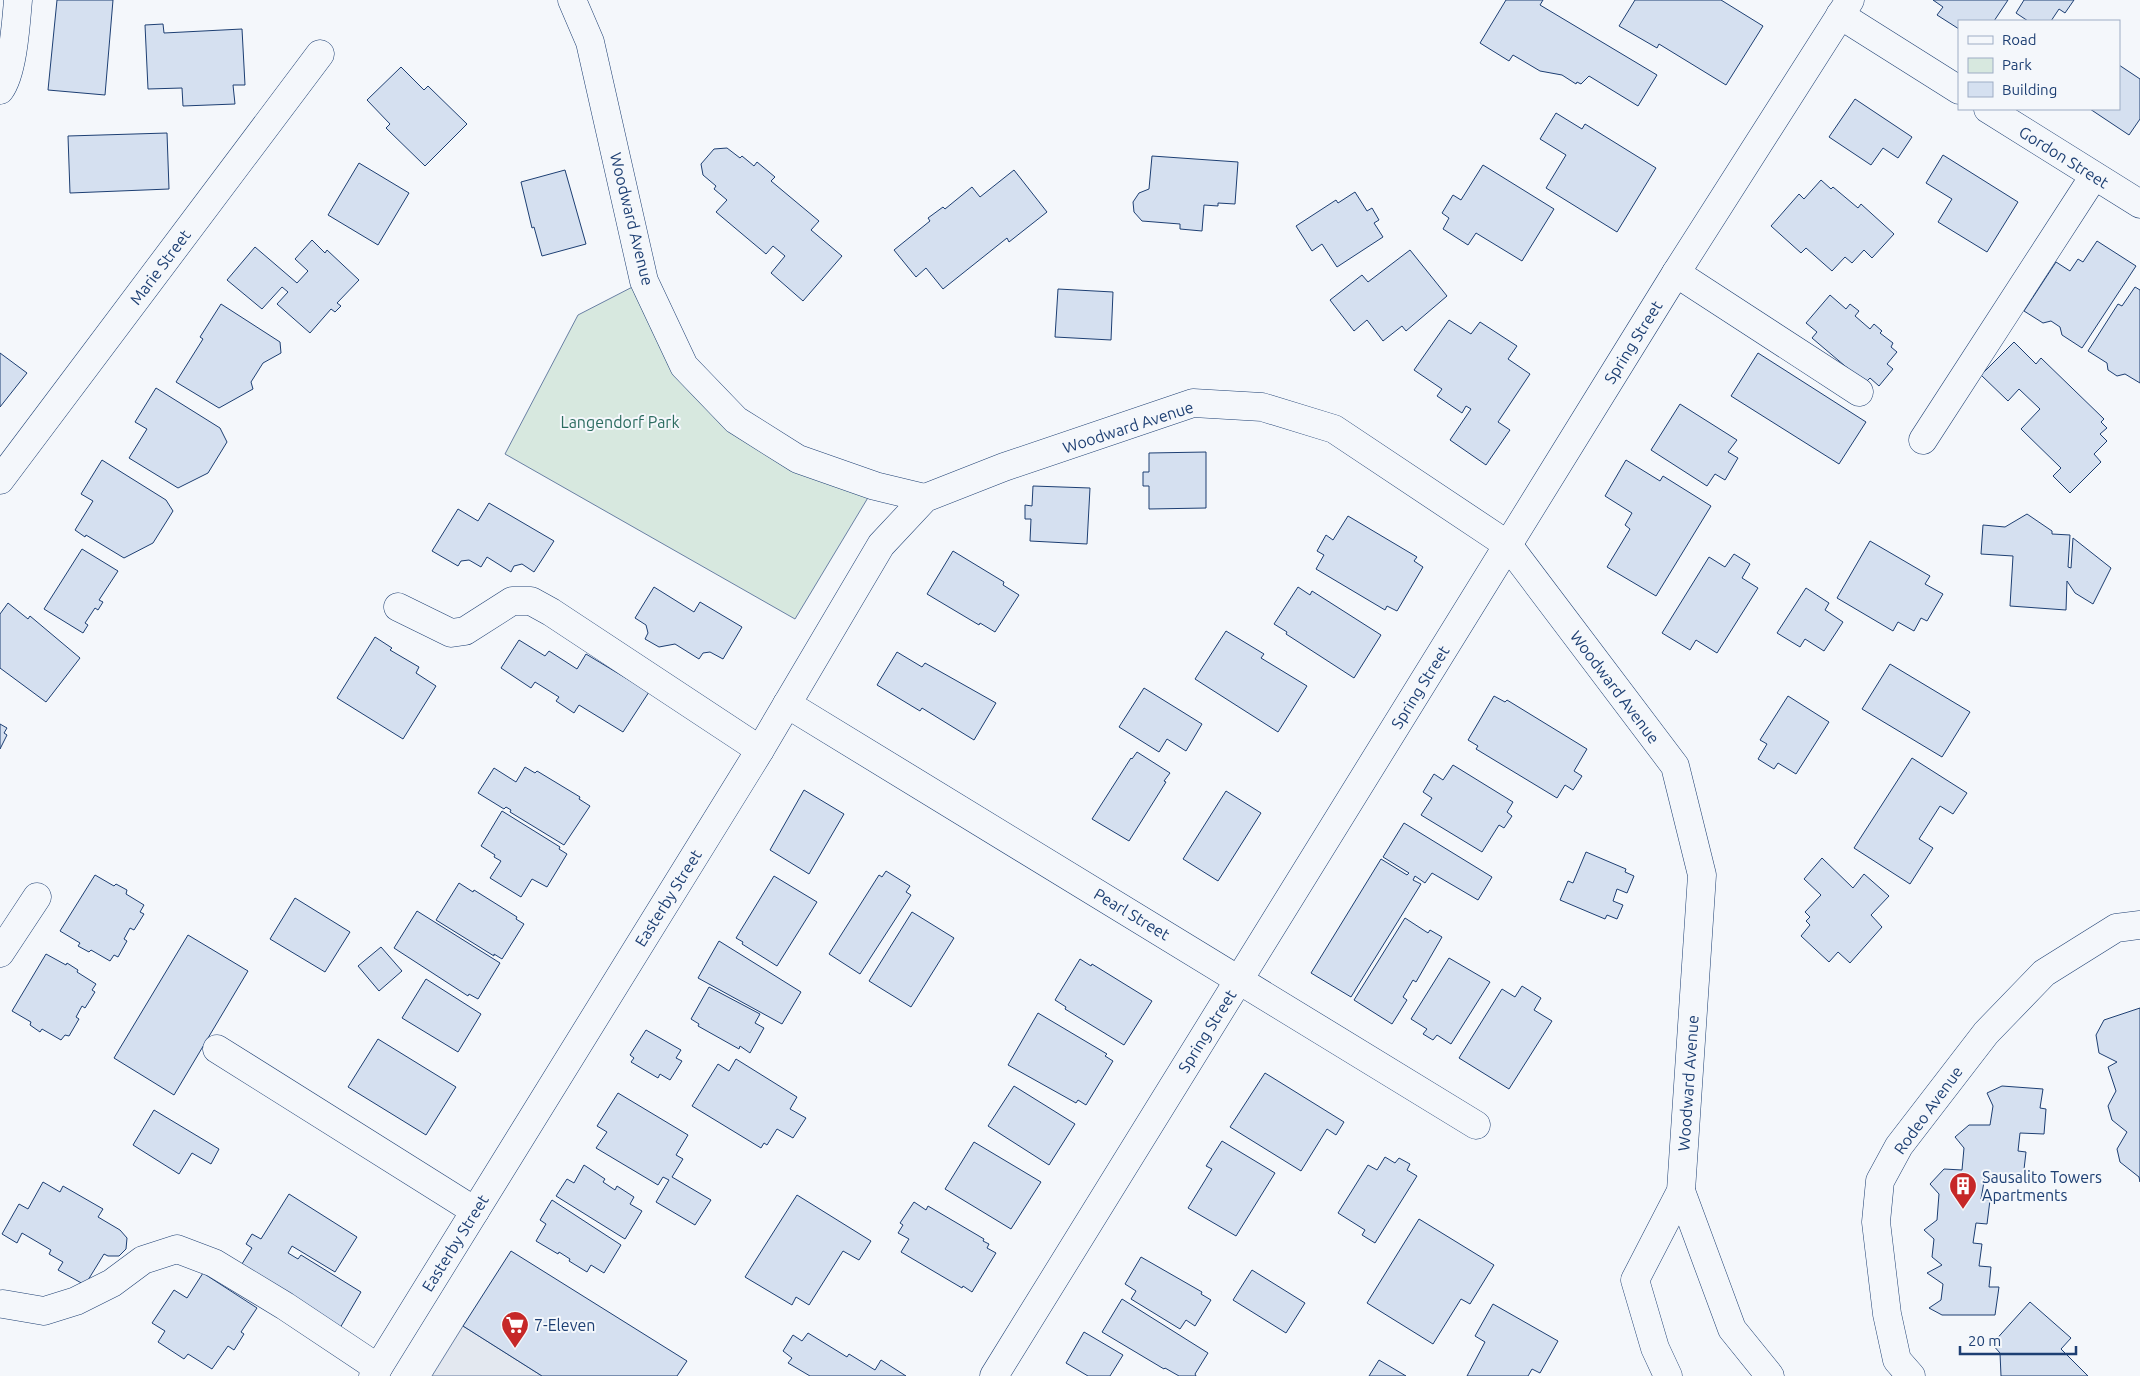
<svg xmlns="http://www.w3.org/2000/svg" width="2140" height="1376" viewBox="0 0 2140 1376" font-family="Ubuntu,sans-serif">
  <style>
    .green { fill: #d7e8df; stroke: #687fa3 }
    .parking { fill: #e3e8f0; stroke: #687fa3 }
    .building { fill: #d5e0f0; stroke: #1d3f73 }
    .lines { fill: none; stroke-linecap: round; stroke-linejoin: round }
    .minor-casing { stroke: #1d3f73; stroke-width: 29 }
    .minor { stroke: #f4f7fb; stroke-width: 28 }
    .labels { text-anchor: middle; stroke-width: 4; stroke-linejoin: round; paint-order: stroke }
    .street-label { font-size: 16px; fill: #1d3f73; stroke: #f4f7fb }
    .park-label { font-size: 16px; fill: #2c6c60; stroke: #f4f7fb }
    .poi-label { font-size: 16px; fill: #1d3f73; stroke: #f4f7fb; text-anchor: start }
  </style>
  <rect width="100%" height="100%" fill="#f4f7fb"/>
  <path class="green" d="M644,281L684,366L736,420L875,486L795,619L505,454L578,315Z"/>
  <path class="parking" d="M463,1326L542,1376H432Z"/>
  <g class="building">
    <path d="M57,0H113L105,95L48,90Z"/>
    <path d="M1506,0H1543L1540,5L1657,75L1638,106L1589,76L1581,84L1577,82L1576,84L1562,75L1540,71L1513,55L1509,61L1480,43Z"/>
    <path d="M1635,0H1721L1763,26L1726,85L1659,44L1657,48L1619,26Z"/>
    <path d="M1933,0H2008L1994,21H1959V29L1937,15L1943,7Z"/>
    <path d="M2024,0H2074L2065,13L2059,9L2051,21H2028L2016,13Z"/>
    <path d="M163,24L164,33L242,29L245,85H233L235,104L183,106L182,88L148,89L145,25Z"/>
    <path d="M2119,65L2140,79V119L2129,135L2090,109H2119Z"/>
    <path d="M401,67L424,90L428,86L467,124L425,166L386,128L390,124L367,100Z"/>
    <path d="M1855,99L1912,137L1898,158L1883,148L1871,165L1829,137Z"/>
    <path d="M1556,113L1582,129L1585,124L1656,168L1617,232L1546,188L1566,155L1540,139Z"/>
    <path d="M167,133L169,189L70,193L68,136Z"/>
    <path d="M727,148L740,158L742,156L754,166L757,162L775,177L771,181L819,221L811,230L842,256L803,301L771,273L785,256L773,246L766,254L716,212L727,200L714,189L716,186L703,175L701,164L714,149Z"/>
    <path d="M1943,155L2018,202L1987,252L1938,222L1952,199L1926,183Z"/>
    <path d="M1152,156L1238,162L1235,204L1218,203V206L1204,205L1202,231L1180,229V224L1142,221L1134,212L1133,202L1139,193L1149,189Z"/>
    <path d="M359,163L409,193L378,245L328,215Z"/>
    <path d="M1483,165L1554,209L1522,261L1476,233L1468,245L1443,229L1449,218L1442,213L1453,195L1461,200Z"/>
    <path d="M565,170L586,244L542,256L534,227L532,228L521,182Z"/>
    <path d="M1014,170L1047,212L1009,242L1007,238L943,289L926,268L916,277L894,250L930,221L928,218L943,207L945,209L972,187L980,197Z"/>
    <path d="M1821,180L1831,189L1833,187L1858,208L1861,204L1894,234L1872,258L1864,250L1852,263L1845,257L1832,271L1806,248L1801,253L1771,226L1799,194L1804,199Z"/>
    <path d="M1355,192L1367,211L1372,208L1379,220L1374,223L1383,237L1337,267L1322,244L1312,251L1296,226L1336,200L1338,203Z"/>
    <path d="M312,240L325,253L327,250L359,280L337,303L341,306L335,312L331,309L310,333L277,304L288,292L282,287L262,309L227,280L255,247L297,283L308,271L295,259Z"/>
    <path d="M2097,241L2136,266L2082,348L2062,335L2060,327L2051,321L2043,323L2024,311L2056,262L2070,271L2078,259L2083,262Z"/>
    <path d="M1410,250L1447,296L1406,331L1402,326L1383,341L1367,320L1354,331L1330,300L1362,275L1368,282Z"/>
    <path d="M2135,287L2140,290V383L2125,374L2117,376L2108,370L2107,363L2088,351L2118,304L2122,306Z"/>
    <path d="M1058,289L1113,292L1111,340L1055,337Z"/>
    <path d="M1830,295L1846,309L1850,304L1859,311L1855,316L1870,329L1874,324L1882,331L1880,333L1893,343L1891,347L1897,352L1887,364L1893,369L1879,386L1870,378L1865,383L1812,338L1817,332L1806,323Z"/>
    <path d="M221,304L280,342L281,353L263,363L251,382L253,389L219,408L176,382L203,339L200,337Z"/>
    <path d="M1449,320L1471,334L1480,322L1517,346L1508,359L1530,374L1498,422L1510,430L1486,465L1450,440L1471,409L1466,406L1462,413L1437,396L1442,389L1414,370Z"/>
    <path d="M2014,342L2036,364L2041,358L2104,419L2101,422L2107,428L2100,434L2107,441L2094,454L2101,462L2070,493L2053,476L2061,468L2021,429L2040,409L2019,389L2008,401L1981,375Z"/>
    <path d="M0,353L27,373L0,407Z"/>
    <path d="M1758,353L1866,422L1839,464L1731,396Z"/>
    <path d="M156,388L220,428L227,442L208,473L178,488L129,458L147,429L135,422Z"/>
    <path d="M1680,404L1737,440L1728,452L1738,458L1725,480L1715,474L1707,486L1651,450Z"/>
    <path d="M1206,452V508L1149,509V486H1143V472H1149V453Z"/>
    <path d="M102,460L166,500L173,511L153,543L124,558L86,535L85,537L75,530L93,501L81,494Z"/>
    <path d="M1626,460L1660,481L1663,476L1711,506L1656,596L1607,567L1630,529L1625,525L1632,513L1605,496Z"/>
    <path d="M1033,486L1090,488L1087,544L1030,541L1031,519H1025V505L1032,506Z"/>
    <path d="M489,503L554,541L534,572L522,564L514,566L511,572L487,557L481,567L469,560L461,561L458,566L432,551L458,509L478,521Z"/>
    <path d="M2027,514L2052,531V534L2070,535L2068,567L2071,568L2073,538L2111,568L2093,604L2075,593L2067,581L2066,610L2010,606L2013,556L1981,554L1983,525L2005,527Z"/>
    <path d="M1348,516L1417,557L1414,561L1423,567L1397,611L1387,606L1385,610L1316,569L1324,555L1317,551L1326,535L1333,540Z"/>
    <path d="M1870,541L1930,576L1925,584L1943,594L1927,621L1921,618L1914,631L1898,622L1893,631L1837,598Z"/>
    <path d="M82,549L118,571L99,600L103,602L98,610L95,608L85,623L88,625L83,633L44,609Z"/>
    <path d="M953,551L1004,582L1003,585L1019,595L995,632L980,623L979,625L927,594Z"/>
    <path d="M1734,554L1750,564L1742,578L1758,588L1717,653L1696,640L1690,650L1662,633L1709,557L1725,567Z"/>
    <path d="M654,587L694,612L700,602L742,627L723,659L710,652L703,653L699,659L675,644L659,647L645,639L648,633L646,625L635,618Z"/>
    <path d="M1298,587L1310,595L1312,591L1381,635L1354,678L1286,634L1287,632L1274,624Z"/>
    <path d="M1806,588L1829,603L1825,610L1843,622L1824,651L1805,639L1800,647L1777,633Z"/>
    <path d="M8,603L28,619L30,616L80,658L46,702L0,668V614Z"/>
    <path d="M1226,631L1264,654L1261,658L1307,686L1278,732L1195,679Z"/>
    <path d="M375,637L392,648L390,650L419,667L416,673L436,686L403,739L337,698Z"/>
    <path d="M519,640L545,656L549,651L577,669L586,654L649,692L623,732L579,705L574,713L556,701L559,697L535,682L531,688L501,668Z"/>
    <path d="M897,652L922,667L925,663L996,703L974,740L922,708L920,711L877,685Z"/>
    <path d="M1890,664L1970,712L1942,757L1862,709Z"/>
    <path d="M1144,688L1202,724L1186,751L1167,739L1159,752L1119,727Z"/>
    <path d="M1494,696L1505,702L1507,700L1587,749L1574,771L1582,776L1573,790L1565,785L1557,798L1476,749L1478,746L1468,740Z"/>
    <path d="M1788,696L1829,722L1796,774L1778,763L1774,769L1758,759L1767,744L1760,740Z"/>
    <path d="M0,724L7,728L4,733L7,735L0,749Z"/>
    <path d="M1137,752L1170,773L1164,781L1166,782L1129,841L1092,819L1131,758L1132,759Z"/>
    <path d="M1912,758L1967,793L1953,814L1940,806L1919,839L1933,848L1910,884L1854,848Z"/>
    <path d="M1453,765L1513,802L1507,812L1512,816L1504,828L1499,825L1482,852L1421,815L1432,798L1423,792L1434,774L1443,780Z"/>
    <path d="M525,767L535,773L537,771L580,797L579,799L590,806L564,845L510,812L511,810L506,807L504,809L478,793L494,768L516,782Z"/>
    <path d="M804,790L844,814L809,874L770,850Z"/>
    <path d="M1226,791L1261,813L1218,881L1183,859Z"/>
    <path d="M502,811L560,847L559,849L567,854L547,887L532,879L521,897L490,878L501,861L494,857L495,855L481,846Z"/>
    <path d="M1404,823L1492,877L1478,900L1432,873L1425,883L1415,876L1413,880L1421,884L1351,997L1311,973L1381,859L1407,875L1409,873L1383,857Z"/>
    <path d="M1586,852L1626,869L1625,872L1634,876L1627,893L1617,889L1613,901L1623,905L1617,919L1607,915L1605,919L1560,900L1568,881L1573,883Z"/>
    <path d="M1822,858L1853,888L1864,874L1889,896L1871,915L1882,927L1850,963L1838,952L1829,962L1801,936L1810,925L1806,921L1810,917L1805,912L1821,895L1804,879Z"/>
    <path d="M886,871L910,886L906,892L911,895L860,974L829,954L879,875L882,877Z"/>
    <path d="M95,875L114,886L116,884L127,890L126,894L144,905L140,912L144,914L134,930L130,928L124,939L127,941L118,957L114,955L110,961L91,950L89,952L78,946L80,943L60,931Z"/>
    <path d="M774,876L817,902L777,966L742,944L743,942L736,938Z"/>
    <path d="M459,883L473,892L474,890L517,917L516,919L524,924L502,959L494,954V956L436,920Z"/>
    <path d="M295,898L350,932L325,972L270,939Z"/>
    <path d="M417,911L500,963L478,999L469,994L468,996L394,948Z"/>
    <path d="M912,912L954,938L911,1007L869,981Z"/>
    <path d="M1405,918L1428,933L1430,930L1442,937L1416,982L1413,980L1403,997L1407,1000L1392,1024L1354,1000Z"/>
    <path d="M188,935L248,971L174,1095L114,1058Z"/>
    <path d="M719,941L801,992L782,1024L698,978Z"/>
    <path d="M381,947L402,971L379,991L358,966Z"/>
    <path d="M46,954L66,965L67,963L78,970L77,972L96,984L92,990L95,992L85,1008L82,1006L76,1017L79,1019L69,1036L65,1035L61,1040L42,1029L40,1032L30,1025L31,1022L12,1011Z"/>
    <path d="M1449,958L1490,982L1451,1044L1437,1035L1433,1040L1423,1034L1427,1029L1411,1019Z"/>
    <path d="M1080,959L1091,966L1092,964L1152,1001L1124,1045L1065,1009L1066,1007L1055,1000Z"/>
    <path d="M426,979L481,1014L458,1052L402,1018Z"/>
    <path d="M1522,986L1541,998L1534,1010L1552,1021L1509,1089L1459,1058L1502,989L1515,997Z"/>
    <path d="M709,987L760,1014L755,1023L764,1028L750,1053L740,1046L739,1049L698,1026L699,1024L691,1019Z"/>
    <path d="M2140,1008V1182L2139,1177L2120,1162L2117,1149L2127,1132L2112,1120L2108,1106L2116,1091L2108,1067L2117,1062L2099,1053L2096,1035L2104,1020Z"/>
    <path d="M1038,1013L1107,1054L1105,1056L1113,1061L1086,1105L1078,1100L1076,1103L1008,1065Z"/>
    <path d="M646,1030L681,1050L676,1058L682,1061L670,1080L660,1074L658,1078L631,1062L634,1058L630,1055Z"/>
    <path d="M378,1039L456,1087L426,1135L348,1087Z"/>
    <path d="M736,1059L797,1097L790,1109L806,1118L793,1138L777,1129L767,1145L764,1143L761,1148L692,1106L718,1064L729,1071Z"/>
    <path d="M1265,1073L1344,1122L1336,1135L1327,1129L1301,1171L1230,1127Z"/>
    <path d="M1014,1086L1075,1124L1049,1165L988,1126Z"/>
    <path d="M2002,1086L2043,1089L2040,1108L2046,1109L2044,1134L2020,1133L2018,1151L2026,1152L2023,1178L1985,1176L1981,1199L1990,1200L1987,1224L1976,1223L1973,1243L1982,1244L1979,1266L1991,1267L1989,1287H1999L1995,1315H1942L1929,1308L1941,1300L1943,1284L1927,1273L1942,1265L1932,1257L1934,1239L1924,1230L1937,1220L1939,1194L1930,1184L1944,1169L1962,1170L1964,1148L1955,1137L1969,1125H1990L1993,1106L1987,1093Z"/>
    <path d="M618,1093L688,1135L676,1155L683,1159L672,1177L711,1200L695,1225L656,1202L669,1180L663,1177L658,1185L596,1148L607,1132L597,1126Z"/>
    <path d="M154,1110L219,1149L211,1164L192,1153L179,1174L133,1145Z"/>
    <path d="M1222,1141L1275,1173L1236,1236L1188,1208L1212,1169L1206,1166Z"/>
    <path d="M974,1142L1041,1182L1011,1229L945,1189Z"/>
    <path d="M1385,1157L1395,1163L1399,1158L1410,1164L1407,1170L1417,1176L1375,1243L1362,1235L1365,1230L1338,1213L1368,1165L1377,1170Z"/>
    <path d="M584,1165L605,1179L603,1182L615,1190L617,1186L634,1197L630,1204L642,1211L625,1239L556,1196L567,1179L574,1183Z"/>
    <path d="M43,1182L60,1192L63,1186L103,1209L98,1217L120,1230L127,1238L126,1249L119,1256H108L104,1254L85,1285L58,1270L63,1262L49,1254L51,1250L22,1233L17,1243L2,1234L19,1204L28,1209Z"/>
    <path d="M289,1194L357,1237L335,1272L292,1246L288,1253L298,1259L301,1255L361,1292L340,1328L240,1267L252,1248L246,1244L252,1234L261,1239Z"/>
    <path d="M797,1195L871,1241L859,1260L843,1251L809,1305L796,1297L792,1305L745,1277Z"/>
    <path d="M552,1200L621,1245L604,1273L591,1265L587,1272L569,1261L570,1259L559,1252L558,1254L536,1241L546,1224L540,1220Z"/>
    <path d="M914,1202L926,1210L928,1206L984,1239L983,1241L989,1244L987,1248L996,1253L972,1292L963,1286L962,1288L901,1252L909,1239L898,1233L903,1225L900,1223Z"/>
    <path d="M1419,1219L1494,1265L1470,1304L1461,1299L1433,1344L1367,1303Z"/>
    <path d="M511,1251L687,1361L677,1376H542L463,1326Z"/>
    <path d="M1141,1257L1202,1292L1201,1294L1211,1300L1195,1326L1186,1320L1180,1329L1131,1299L1136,1291L1125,1284Z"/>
    <path d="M1252,1270L1305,1303L1286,1333L1233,1300Z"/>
    <path d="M203,1273L257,1308L241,1332L244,1334L234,1350L228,1346L212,1369L188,1354L184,1359L158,1342L165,1331L152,1323L174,1290L187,1298Z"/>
    <path d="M1122,1299L1208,1353L1195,1374L1196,1376H1179L1165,1368L1164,1369L1102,1332Z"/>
    <path d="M2030,1302L2071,1338L2061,1349L2088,1376H2001L2000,1353L1992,1344Z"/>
    <path d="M1493,1304L1558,1341L1540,1373L1532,1369L1528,1376H1467L1485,1342L1475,1336Z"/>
    <path d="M1084,1332L1123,1355L1110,1376H1088L1066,1363Z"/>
    <path d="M808,1333L847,1357L849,1354L875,1370L881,1360L906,1376H810L788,1363L792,1358L783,1351L793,1335L802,1341Z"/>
    <path d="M1379,1360L1406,1376H1369Z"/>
  </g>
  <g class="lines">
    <defs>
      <g id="minor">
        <path d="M572,0L590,42L644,281L684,366L736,420L798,459L875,486L925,498"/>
        <path d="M1840,15L1959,90"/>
        <path d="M0,90C13,73 16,23 18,0"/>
        <path d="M1988,109L2140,204"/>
        <path d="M1676,273L1859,392"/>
        <path d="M1923,440L2094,176"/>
        <path d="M0,480L320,54"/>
        <path d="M398,607L451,633L465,631L512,601H531L551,612L760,750"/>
        <path d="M787,704L1476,1125"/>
        <path d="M0,953L37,897"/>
        <path d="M217,1049L475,1211"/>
        <path d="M1681,1191L1732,1329L1770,1376"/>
        <path d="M3,1304L44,1311L76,1301L112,1283L143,1260L177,1249L214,1263L285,1306L378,1368"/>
        <path d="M373,1376L760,750L881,545L925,498L1004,467L1193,403L1262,407L1334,429L1508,545L1675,766L1702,875L1681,1191L1635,1280L1655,1348L1668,1376"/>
        <path d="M994,1376L1676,273L1850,0"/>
        <path d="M1911,1376L1897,1360L1887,1314L1876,1222L1880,1181L1899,1146L1986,1033L2044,973L2116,928L2140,925"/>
      </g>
    </defs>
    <use href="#minor" class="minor-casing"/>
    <use href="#minor" class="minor"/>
  </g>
  <defs>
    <symbol id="building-pin" viewBox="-11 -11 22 30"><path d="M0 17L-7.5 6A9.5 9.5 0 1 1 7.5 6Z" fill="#c62828" stroke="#f4f7fb"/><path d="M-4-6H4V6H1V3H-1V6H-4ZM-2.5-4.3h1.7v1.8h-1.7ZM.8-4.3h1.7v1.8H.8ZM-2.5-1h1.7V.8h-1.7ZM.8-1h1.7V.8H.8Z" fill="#fff"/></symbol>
    <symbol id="supermarket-pin" viewBox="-11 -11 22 30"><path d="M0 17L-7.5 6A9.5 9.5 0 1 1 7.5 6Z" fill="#c62828" stroke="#f4f7fb"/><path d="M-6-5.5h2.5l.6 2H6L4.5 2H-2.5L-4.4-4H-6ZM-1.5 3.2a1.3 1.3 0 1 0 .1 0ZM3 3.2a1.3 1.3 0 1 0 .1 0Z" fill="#fff"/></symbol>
  </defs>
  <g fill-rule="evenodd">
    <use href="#building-pin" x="1947" y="1170" width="32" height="43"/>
    <use href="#supermarket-pin" x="499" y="1309" width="32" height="43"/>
  </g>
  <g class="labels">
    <g class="street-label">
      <text transform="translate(2064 157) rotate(32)" y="6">Gordon Street</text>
      <text transform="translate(632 219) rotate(76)" y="6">Woodward Avenue</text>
      <text transform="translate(160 267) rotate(-53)" y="6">Marie Street</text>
      <text transform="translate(1633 342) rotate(-58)" y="6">Spring Street</text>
      <text transform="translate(1128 427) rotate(-18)" y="6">Woodward Avenue</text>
      <text transform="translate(1420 687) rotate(-58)" y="6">Spring Street</text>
      <text transform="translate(1615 687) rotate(53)" y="6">Woodward Avenue</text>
      <text transform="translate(668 898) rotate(-58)" y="6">Easterby Street</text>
      <text transform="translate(1132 914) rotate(31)" y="6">Pearl Street</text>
      <text transform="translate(1207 1031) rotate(-58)" y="6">Spring Street</text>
      <text transform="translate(1688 1083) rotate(-86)" y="6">Woodward Avenue</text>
      <text transform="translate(1928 1110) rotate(-54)" y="6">Rodeo Avenue</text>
      <text transform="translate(455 1243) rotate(-58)" y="6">Easterby Street</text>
    </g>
    <g class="park-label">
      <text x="620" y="428">Langendorf Park</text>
    </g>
    <g class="poi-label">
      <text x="1982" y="1183">Sausalito Towers<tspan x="1982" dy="18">Apartments</tspan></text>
      <text x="534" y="1331">7-Eleven</text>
    </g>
  </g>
  <rect x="1958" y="20" width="162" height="90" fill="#f4f7fb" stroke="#9eadc5"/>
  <rect x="1968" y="36" width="25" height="8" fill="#f4f7fb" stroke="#9eadc5"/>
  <text x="2002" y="45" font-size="15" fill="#1d3f73">Road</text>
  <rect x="1968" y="58" width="25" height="15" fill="#d7e8df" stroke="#9eadc5"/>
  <text x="2002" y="70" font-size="15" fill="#1d3f73">Park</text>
  <rect x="1968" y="82" width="25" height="15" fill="#d5e0f0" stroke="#9eadc5"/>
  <text x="2002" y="95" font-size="15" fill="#1d3f73">Building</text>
  <path d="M1960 1346v8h116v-8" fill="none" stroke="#1d3f73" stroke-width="2.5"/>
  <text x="1968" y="1346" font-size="15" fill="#1d3f73" stroke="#f4f7fb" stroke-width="4" paint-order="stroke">20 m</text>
</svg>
